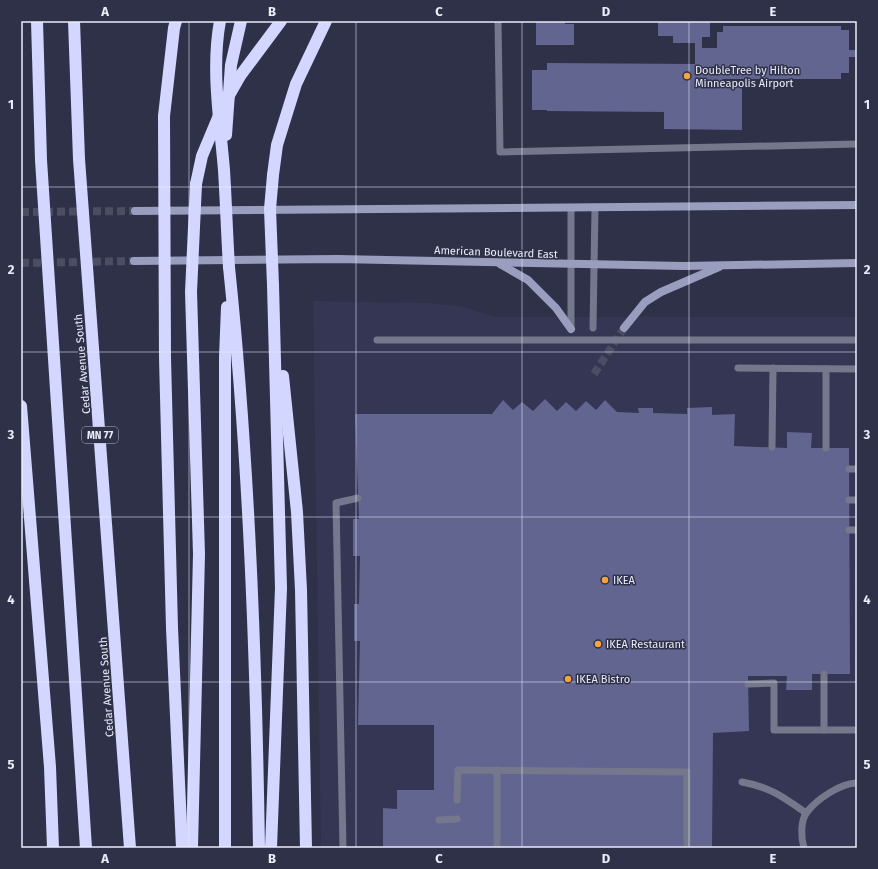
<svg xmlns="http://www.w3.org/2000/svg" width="878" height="869" viewBox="0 0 878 869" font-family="'Fira Sans',sans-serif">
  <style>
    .built { fill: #343654 }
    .building { fill: #616590 }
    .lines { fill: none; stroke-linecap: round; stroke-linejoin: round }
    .secondary-tunnel { stroke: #4b4d63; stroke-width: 8; stroke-dasharray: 8 4; stroke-linecap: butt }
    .lane { stroke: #75788c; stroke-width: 7 }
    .secondary { stroke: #9a9ebe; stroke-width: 8 }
    .highway { stroke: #d3d7ff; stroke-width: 12 }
    .highway-bridge { stroke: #d3d7ff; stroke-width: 12 }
    .grid { fill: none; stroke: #eaecfb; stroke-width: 1; stroke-opacity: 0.55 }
    .poi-dot { fill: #f1a540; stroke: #2f3148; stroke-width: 1.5 }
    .labels { text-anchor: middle; stroke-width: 3; stroke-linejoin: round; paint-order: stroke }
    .shield { fill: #2f3148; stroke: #b2b4c5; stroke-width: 1 }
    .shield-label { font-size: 10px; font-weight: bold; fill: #eaecfb }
    .poi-label { font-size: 11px; fill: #eaecfb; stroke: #2f3148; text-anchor: start }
    .street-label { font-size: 11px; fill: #eaecfb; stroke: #2f3148 }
    .neatline { fill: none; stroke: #eaecfb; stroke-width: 1.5 }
    .grid-label { font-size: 13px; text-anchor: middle; font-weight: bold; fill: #eaecfb }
  </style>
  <rect width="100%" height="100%" fill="#2f3148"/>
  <path class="built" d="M313,301L426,303L460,306L495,317H857V848H321Z"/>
  <g class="building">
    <path d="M536,21H565V24H574V45H536Z"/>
    <path d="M658,21H710V37H702V48H717V32H723V26H841V30H849V50H857V57H849V73H841V79H723V85H742V130L664,129V112L547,111V110H532V70H547V63L695,64V43H673V36H658Z"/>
    <path d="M545,399L557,411L566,402L576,411L586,401L596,410L605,400L617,412L639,413L638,408H653V413L687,414V408L712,407V415L735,414L734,446L787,448V432L812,433L811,448H849L850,674H812V690H786L787,676H748L749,731L713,733L712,848H383V808L397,809V790H434V725H358L360,641H354V604H359L360,556H353V519H359L355,414H492L503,400L513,410L522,402L533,411Z"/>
  </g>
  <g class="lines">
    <g class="secondary-tunnel">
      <path d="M21,212L135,211"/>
      <path d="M21,263L134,261"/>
      <path d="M594,374L624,328"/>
    </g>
    <g class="lane">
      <path d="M498,21L500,152L857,144"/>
      <path d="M593,328L595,208"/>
      <path d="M571,329V208"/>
      <path d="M377,340H857"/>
      <path d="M738,368L857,369"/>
      <path d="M826,369V448"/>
      <path d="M772,447L773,368"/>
      <path d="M849,469H857"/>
      <path d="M849,500H857"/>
      <path d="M849,530H857"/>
      <path d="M748,684L774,683V730H857"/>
      <path d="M824,730V674"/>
      <path d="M742,782C770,787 783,797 806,813"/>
      <path d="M457,800L458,770L687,772V848"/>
      <path d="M439,820L457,819"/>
      <path d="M343,848L336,503L358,498"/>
      <path d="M497,848V770"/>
      <path d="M804,848C801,838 800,821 807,812C817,799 841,783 857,783"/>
    </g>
    <g class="secondary">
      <path d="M135,211L857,205"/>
      <path d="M134,261L338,259L684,266L857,263"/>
      <path d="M500,264L528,280L556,308L571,329"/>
      <path d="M624,328L645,302L661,292L719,267"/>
    </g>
    <g class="highway">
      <path d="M37,21L41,160L86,848"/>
      <path d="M74,21L79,159L130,848"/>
      <path d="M228,97L240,76L281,21"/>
      <path d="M273,175L277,145L296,84L326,21"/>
      <path d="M196,184L202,156L220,113"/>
      <path d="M229,267C249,460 256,655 259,848"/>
      <path d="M191,292L199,554L192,848"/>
      <path d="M165,358L172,628L182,848"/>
      <path d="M283,376L297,512L301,590L306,848"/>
      <path d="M21,406L50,767L53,848"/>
      <path d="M225,848V357L227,307"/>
      <path d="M271,848L281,588L273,285"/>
    </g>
    <g class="highway-bridge">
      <path d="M220,21C211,70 220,121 224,170C226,202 227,235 229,267"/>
      <path d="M226,135L231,65L241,21"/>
      <path d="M273,175L270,209L273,285"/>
      <path d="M191,292L196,184"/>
      <path d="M165,358L164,116L174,28L176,21"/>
    </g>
  </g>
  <path class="grid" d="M189,21V848M356,21V848M522,21V848M689,21V848M21,187H857M21,352H857M21,517H857M21,682H857"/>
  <g class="poi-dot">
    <circle cx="687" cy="76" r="4"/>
    <circle cx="605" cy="580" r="4"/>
    <circle cx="598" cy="644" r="4"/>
    <circle cx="568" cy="679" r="4"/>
  </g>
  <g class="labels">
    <rect class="shield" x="82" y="427" width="36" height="16" rx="3"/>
    <g class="shield-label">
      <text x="100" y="439">MN 77</text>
    </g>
    <g class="poi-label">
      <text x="695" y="74">DoubleTree by Hilton<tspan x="695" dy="13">Minneapolis Airport</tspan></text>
      <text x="613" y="584">IKEA</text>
      <text x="606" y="648">IKEA Restaurant</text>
      <text x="576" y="683">IKEA Bistro</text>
    </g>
    <g class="street-label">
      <text transform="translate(496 252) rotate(2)" y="4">American Boulevard East</text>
      <text transform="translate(82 364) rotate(-95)" y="4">Cedar Avenue South</text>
      <text transform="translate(106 687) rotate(-94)" y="4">Cedar Avenue South</text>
    </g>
  </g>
  <rect width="878" height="869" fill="none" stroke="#2f3148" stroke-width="44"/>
  <rect x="22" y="22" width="834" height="825" class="neatline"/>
  <g class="grid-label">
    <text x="105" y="16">A</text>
    <text x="272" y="16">B</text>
    <text x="439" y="16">C</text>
    <text x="606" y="16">D</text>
    <text x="773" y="16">E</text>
    <text x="11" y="109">1</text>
    <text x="867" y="109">1</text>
    <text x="11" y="274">2</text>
    <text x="867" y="274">2</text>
    <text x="11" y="439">3</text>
    <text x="867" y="439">3</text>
    <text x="11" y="604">4</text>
    <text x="867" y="604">4</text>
    <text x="11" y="769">5</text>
    <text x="867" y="769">5</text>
    <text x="105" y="863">A</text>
    <text x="272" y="863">B</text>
    <text x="439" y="863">C</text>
    <text x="606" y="863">D</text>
    <text x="773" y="863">E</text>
  </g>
</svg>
